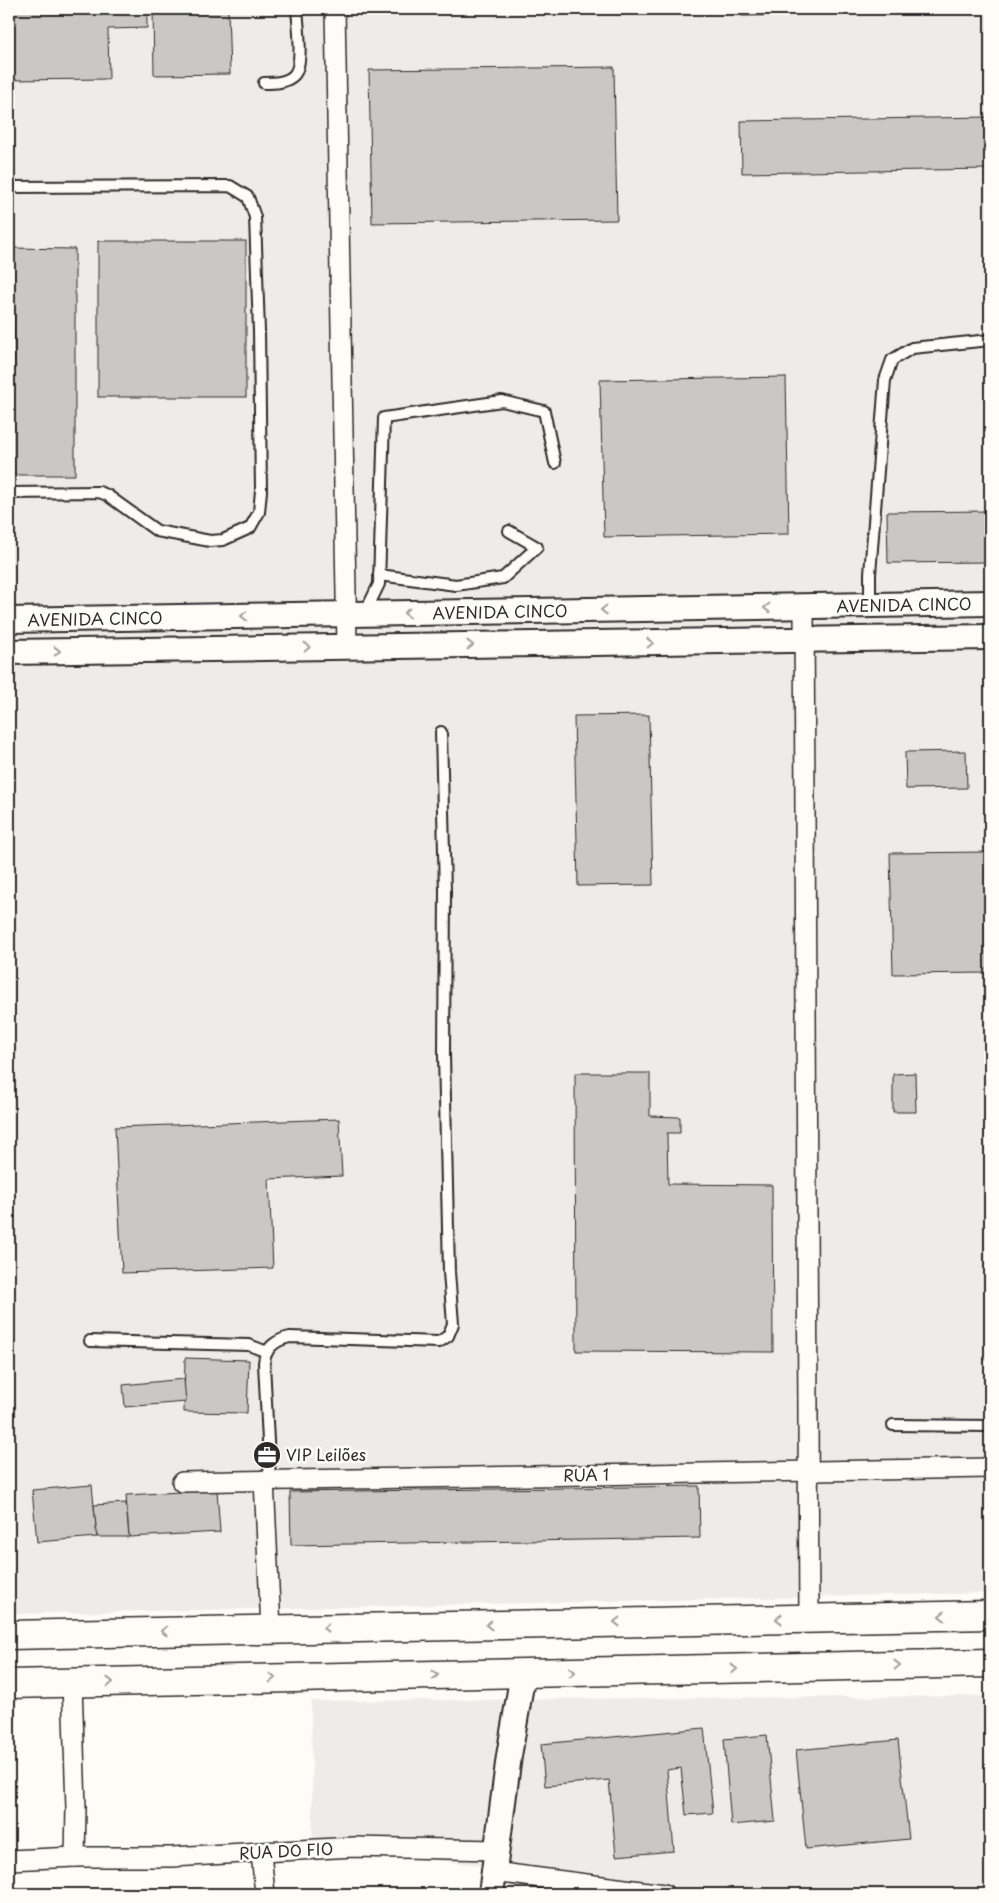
<svg xmlns="http://www.w3.org/2000/svg" width="999" height="1903" viewBox="0 0 999 1903" font-family="'Playpen Sans',sans-serif">
  <style>
    .built { fill: #edece8 }
    .building { fill: #c9c8c4; stroke: #2b2b2b }
    .lines { fill: none; stroke-linecap: round; stroke-linejoin: round }
    .service-casing { stroke: #2b2b2b; stroke-width: 14 }
    .minor-casing { stroke: #2b2b2b; stroke-width: 22 }
    .tertiary-casing { stroke: #2b2b2b; stroke-width: 28 }
    .trunk-casing { stroke: #2b2b2b; stroke-width: 31 }
    .service { stroke: #fdfcf7; stroke-width: 10 }
    .minor { stroke: #fdfcf7; stroke-width: 19 }
    .tertiary { stroke: #fdfcf7; stroke-width: 24 }
    .trunk { stroke: #fdfcf7; stroke-width: 28 }
    .oneway { stroke: #9e9e9b }
    .labels { text-anchor: middle; stroke-width: 5; stroke-linejoin: round; paint-order: stroke }
    .street-label { font-size: 16px; fill: #2b2b2b; stroke: #fdfcf7 }
    .poi-label { font-size: 16px; fill: #2b2b2b; stroke: #fdfcf7; text-anchor: start }
  </style>
  <rect width="100%" height="100%" fill="#fdfcf7"/>
  <filter id="ink" filterUnits="userSpaceOnUse"><feTurbulence type="fractalNoise" baseFrequency=".02" numOctaves="2"/><feDisplacementMap in="SourceGraphic" scale="10" xChannelSelector="R" yChannelSelector="G"/><feConvolveMatrix kernelMatrix="1 2 1 2 8 2 1 2 1" color-interpolation-filters="sRGB"/></filter>
  <g filter="url(#ink)">
    <g class="built">
      <path d="M9,9H990V1593L9,1614Z"/>
      <path d="M990,1696V1889L899,1894H729L313,1846L311,1701Z"/>
    </g>
    <g class="building">
      <path d="M9,9H147V28L108,29L109,79L9,80Z"/>
      <path d="M153,9H228L230,74L154,75Z"/>
      <path d="M742,9H792V15L742,16Z"/>
      <path d="M614,67L617,220L372,223L369,70Z"/>
      <path d="M990,117V169L742,173L741,121Z"/>
      <rect x="98" y="241" width="148" height="156"/>
      <path d="M9,248L75,249V475H9V370H15L14,312H9Z"/>
      <path d="M786,377L789,534L604,537L600,380Z"/>
      <path d="M990,511V562L888,563L887,512Z"/>
      <path d="M649,715L653,885L578,886L574,716Z"/>
      <path d="M966,751L967,788L906,789L905,752Z"/>
      <path d="M990,852V973L893,974L890,853Z"/>
      <path d="M575,1073H650V1116L680,1117V1133H667L668,1184L772,1185L773,1352L576,1351Z"/>
      <path d="M915,1073L916,1112H893V1074Z"/>
      <path d="M339,1119L342,1176L269,1179L273,1268L122,1273L115,1127Z"/>
      <path d="M185,1358L249,1360L247,1413L184,1412Z"/>
      <path d="M184,1379L186,1402L125,1407L123,1385Z"/>
      <path d="M92,1485L97,1537L37,1542L32,1490Z"/>
      <path d="M699,1486L700,1538L291,1545L290,1492Z"/>
      <path d="M217,1490L220,1532L129,1537L126,1495Z"/>
      <path d="M126,1503L129,1537H97L94,1505Z"/>
      <path d="M704,1728L713,1813L686,1815L681,1768L667,1770L674,1851L616,1856L609,1780L545,1786L541,1744Z"/>
      <path d="M767,1735L775,1821L731,1825L724,1739Z"/>
      <path d="M898,1740L909,1839L806,1849L796,1750Z"/>
    </g>
    <g class="lines">
      <defs>
        <g id="service">
          <path d="M264,83C274,83 286,83 294,75C304,64 298,24 297,9"/>
          <path d="M9,187L230,186L248,197L255,217L259,331L261,491L259,512L250,528L223,540L210,541L157,531L107,495L99,492L9,493"/>
          <path d="M379,575L456,585L503,578L537,547L509,531"/>
          <path d="M870,605V574L885,380L892,360L912,348L990,340"/>
          <path d="M365,613L379,584L384,418L502,401L544,411L555,463"/>
          <path d="M90,1341L249,1345L267,1352"/>
          <path d="M893,1425L990,1426"/>
          <path d="M270,1480L264,1363C265,1348 276,1340 290,1337L439,1342L448,1336L453,1324L449,1272L444,1055L445,891L441,732"/>
        </g>
        <g id="minor">
          <path d="M335,9L347,646"/>
          <path d="M804,607L809,1618"/>
          <path d="M264,1480L271,1629"/>
          <path d="M182,1482L990,1468"/>
          <path d="M72,1682L76,1808L75,1857"/>
          <path d="M261,1853L265,1894"/>
          <path d="M9,1860L75,1857H172L354,1847L496,1850"/>
          <path d="M494,1872L664,1894"/>
        </g>
        <g id="tertiary">
          <path d="M9,620L990,603"/>
          <path d="M9,652L990,637"/>
          <path d="M491,1894L509,1756L523,1673"/>
        </g>
        <g id="trunk">
          <path d="M9,1635L990,1615"/>
          <path d="M9,1684L990,1663"/>
        </g>
      </defs>
      <use href="#service" class="service-casing"/>
      <use href="#minor" class="minor-casing"/>
      <use href="#tertiary" class="tertiary-casing"/>
      <use href="#trunk" class="trunk-casing"/>
      <use href="#service" class="service"/>
      <use href="#minor" class="minor"/>
      <use href="#tertiary" class="tertiary"/>
      <use href="#trunk" class="trunk"/>
    </g>
    <defs><path id="oneway-chevron" d="M-2-3.5L2.5 0L-2 3.5" fill="none" stroke-width="1.6" stroke-linecap="round" stroke-linejoin="round" transform="scale(1.25)"/></defs>
    <g class="oneway">
      <use href="#oneway-chevron" transform="translate(767 608) rotate(179)"/>
      <use href="#oneway-chevron" transform="translate(604 610) rotate(179)"/>
      <use href="#oneway-chevron" transform="translate(407 613) rotate(179)"/>
      <use href="#oneway-chevron" transform="translate(244 616) rotate(179)"/>
      <use href="#oneway-chevron" transform="translate(650 643) rotate(-1)"/>
      <use href="#oneway-chevron" transform="translate(470 645) rotate(-1)"/>
      <use href="#oneway-chevron" transform="translate(307 647) rotate(-1)"/>
      <use href="#oneway-chevron" transform="translate(57 651) rotate(-1)"/>
      <use href="#oneway-chevron" transform="translate(942 1616) rotate(179)"/>
      <use href="#oneway-chevron" transform="translate(779 1619) rotate(179)"/>
      <use href="#oneway-chevron" transform="translate(617 1622) rotate(179)"/>
      <use href="#oneway-chevron" transform="translate(489 1625) rotate(179)"/>
      <use href="#oneway-chevron" transform="translate(326 1628) rotate(179)"/>
      <use href="#oneway-chevron" transform="translate(164 1631) rotate(179)"/>
      <use href="#oneway-chevron" transform="translate(897 1665) rotate(-1)"/>
      <use href="#oneway-chevron" transform="translate(734 1669) rotate(-1)"/>
      <use href="#oneway-chevron" transform="translate(572 1672) rotate(-1)"/>
      <use href="#oneway-chevron" transform="translate(435 1675) rotate(-1)"/>
      <use href="#oneway-chevron" transform="translate(272 1678) rotate(-1)"/>
      <use href="#oneway-chevron" transform="translate(110 1682) rotate(-1)"/>
    </g>
  </g>
  <defs>
    <symbol id="office-disc" viewBox="-11 -11 22 22"><circle r="9.5" fill="#2b2b2b" stroke="#fdfcf7"/><path d="M-6-3h4V-5.5h4V-3h4V5H-6ZM-1-4.5V-3h2v-1.5ZM-6 0V1H6V0Z" fill="#fff"/></symbol>
  </defs>
  <g fill-rule="evenodd">
    <use href="#office-disc" x="251" y="1439" width="32" height="32"/>
  </g>
  <g class="labels">
    <g class="street-label">
      <text transform="translate(904 605) rotate(-1)" y="6">AVENIDA CINCO</text>
      <text transform="translate(500 612) rotate(-1)" y="6">AVENIDA CINCO</text>
      <text transform="translate(95 619) rotate(-1)" y="6">AVENIDA CINCO</text>
      <text transform="translate(586 1475) rotate(-1)" y="6">RUA 1</text>
      <text transform="translate(286 1851) rotate(-3)" y="6">RUA DO FIO</text>
    </g>
    <g class="poi-label">
      <text x="286" y="1461">VIP Leilões</text>
    </g>
  </g>
  <rect width="999" height="1903" fill="none" stroke="#fdfcf7" stroke-width="30"/>
  <rect x="15" y="15" width="969" height="1873" fill="none" stroke="#2b2b2b" stroke-width="2" filter="url(#ink)"/>
</svg>
